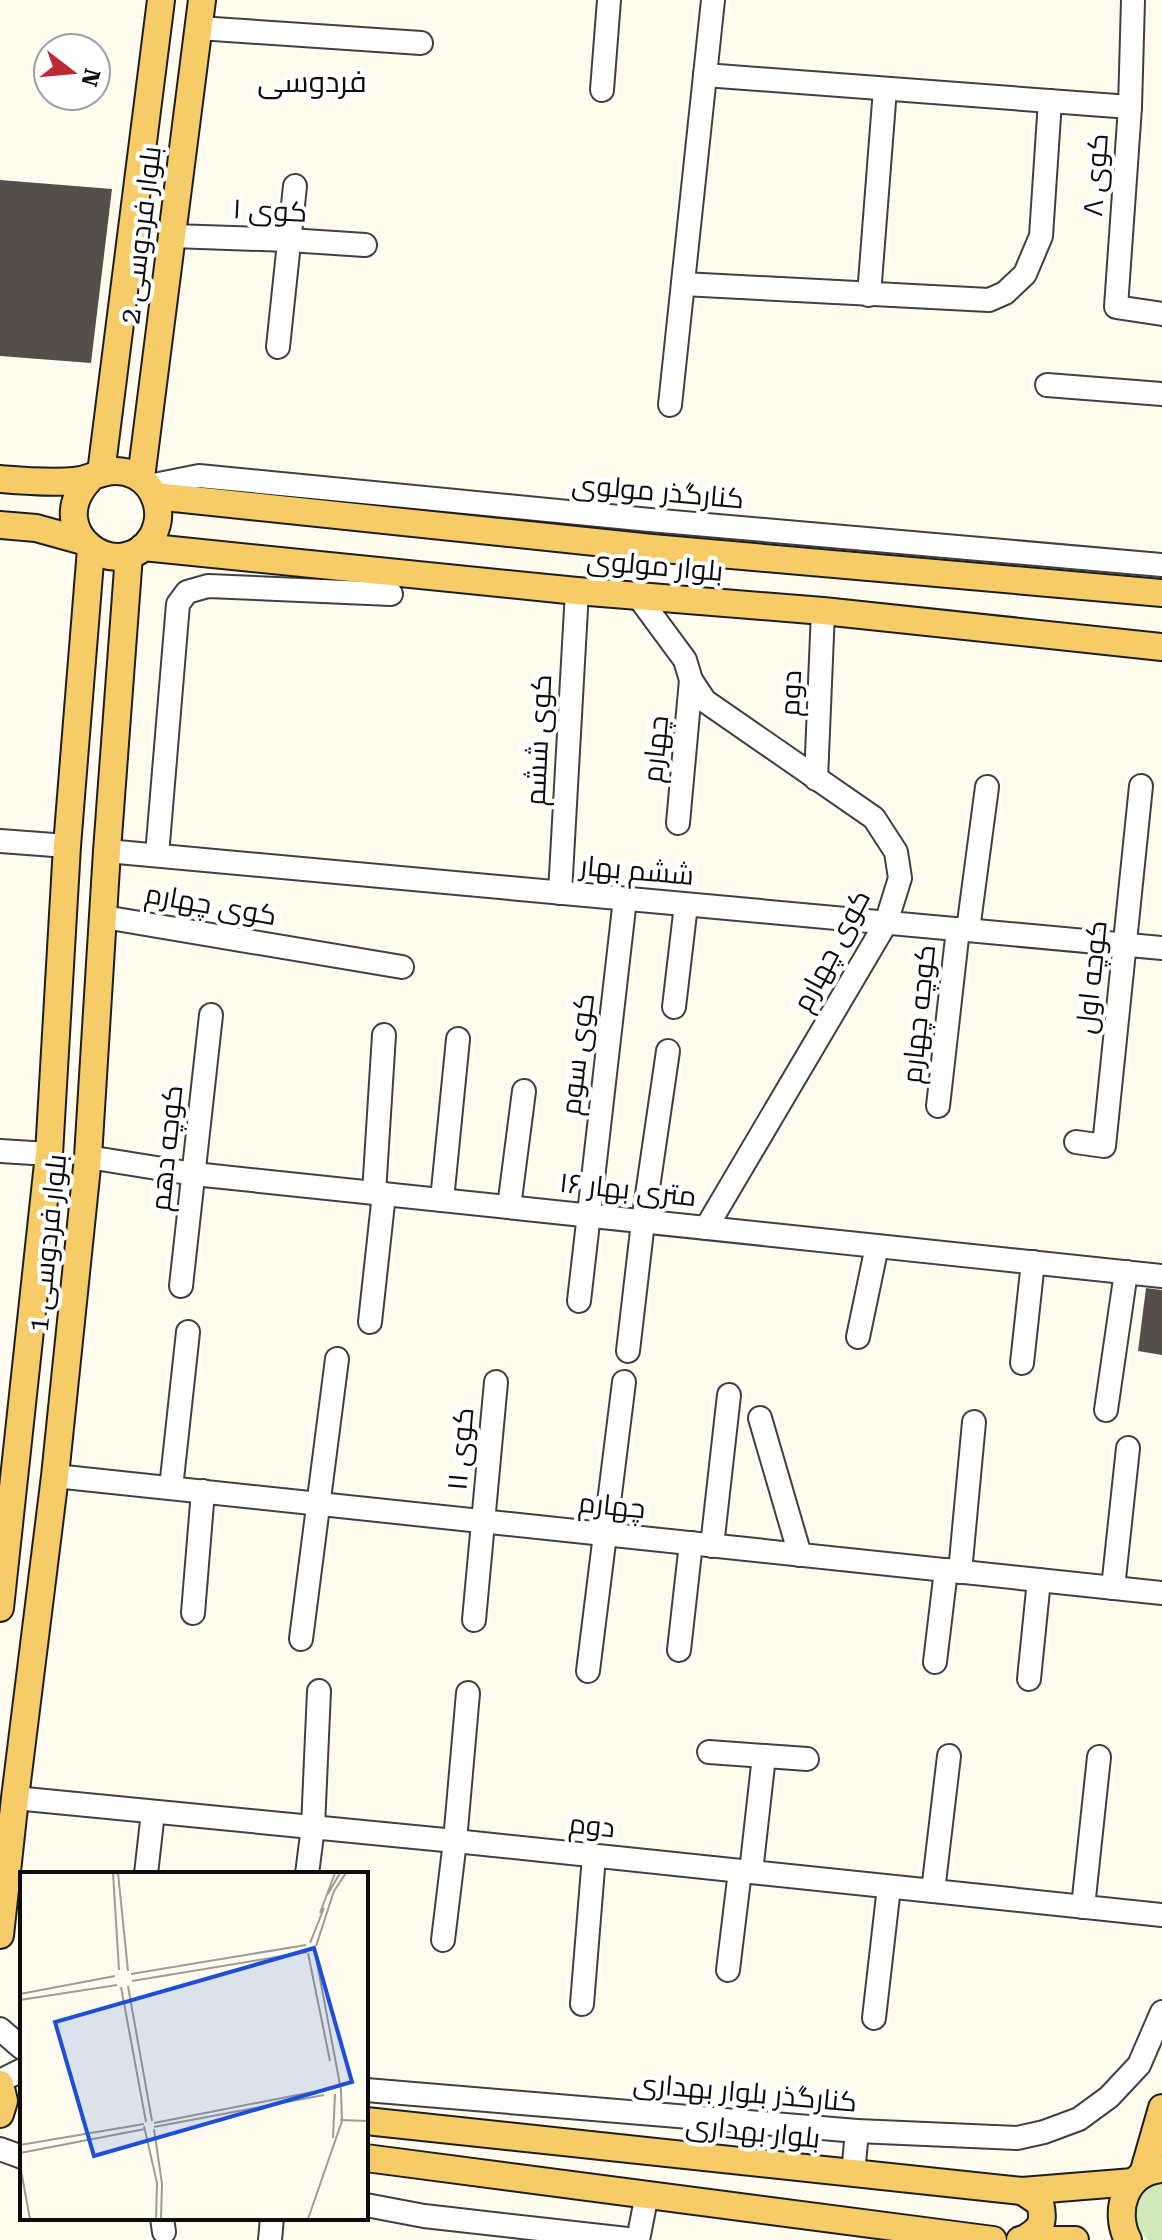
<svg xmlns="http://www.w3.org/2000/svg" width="1162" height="2240" viewBox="0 0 1162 2240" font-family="'Roboto Serif',Cairo,serif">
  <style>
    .grass { fill: #d3e8b9 }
    .building { fill: #564e4a }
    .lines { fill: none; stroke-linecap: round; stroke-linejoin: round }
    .minor-casing { stroke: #404040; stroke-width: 26 }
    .major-casing { stroke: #1e1e1e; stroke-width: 30 }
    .minor { stroke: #fff; stroke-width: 22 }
    .major { stroke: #f5cc68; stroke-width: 26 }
    .labels { text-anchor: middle; stroke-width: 8; stroke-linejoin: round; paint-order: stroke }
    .street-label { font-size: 28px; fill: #0d0d0d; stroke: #fff }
    .neighbourhood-label { font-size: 30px; fill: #0d0d0d; stroke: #fff }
    .inset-road { fill: none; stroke: #9e9c94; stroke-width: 2 }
    .view { fill: #1d4ed8; fill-opacity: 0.15; stroke: #1d4ed8; stroke-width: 4 }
    .inset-edge { fill: none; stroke: #0d0d0d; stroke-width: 4 }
  </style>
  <rect width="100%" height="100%" fill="#fffbee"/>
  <path class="grass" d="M1162,2182V2240H1148C1126,2219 1134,2191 1162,2182Z"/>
  <g class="building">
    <path d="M0,180L112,189L91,363L0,356Z"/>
    <path d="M1146,1288L1162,1290V1355L1138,1351Z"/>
  </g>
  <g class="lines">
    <defs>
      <g id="minor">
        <path d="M1133,0L1130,107L1116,307L1162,314"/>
        <path d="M199,28L421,43"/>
        <path d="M705,75L1130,107"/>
        <path d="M602,90L609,0"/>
        <path d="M172,236L289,240L365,245"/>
        <path d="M683,284L989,300L1005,293L1025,274L1041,236L1050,101"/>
        <path d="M869,295L885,89"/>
        <path d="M278,347L295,186"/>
        <path d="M1047,385L1162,394"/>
        <path d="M670,405L713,0"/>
        <path d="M149,486L199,476L650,520L1162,565"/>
        <path d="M637,595L685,660L691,680L705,701L874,818L896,852L900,878L886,923L706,1228"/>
        <path d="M816,779L823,611"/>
        <path d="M678,823L691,680"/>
        <path d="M0,841L67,846"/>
        <path d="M107,851L1162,948"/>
        <path d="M157,855L178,604L187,592L208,586L391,594"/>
        <path d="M560,893L577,591"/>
        <path d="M104,917L402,967"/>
        <path d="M968,930L987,787"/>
        <path d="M674,1007L686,905"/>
        <path d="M938,1106L958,929"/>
        <path d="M1076,1142L1104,1146L1141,786"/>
        <path d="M0,1151L49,1154"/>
        <path d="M88,1157L194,1174L1162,1276"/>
        <path d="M374,1193L384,1035"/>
        <path d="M442,1200L458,1039"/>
        <path d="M509,1207L524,1091"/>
        <path d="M181,1286L211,1015"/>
        <path d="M579,1301L625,899"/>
        <path d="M370,1322L384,1194"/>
        <path d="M858,1337L877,1246"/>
        <path d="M628,1351L643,1222L668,1051"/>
        <path d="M1022,1363L1033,1262"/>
        <path d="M1106,1410L1126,1272"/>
        <path d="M760,1418L800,1555"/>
        <path d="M55,1476L1162,1593"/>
        <path d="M171,1488L188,1332"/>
        <path d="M712,1546L729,1395"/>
        <path d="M960,1572L974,1422"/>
        <path d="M1113,1588L1128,1448"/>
        <path d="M193,1613L203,1491"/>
        <path d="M474,1620L496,1382"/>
        <path d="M301,1639L337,1359"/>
        <path d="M679,1650L691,1543"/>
        <path d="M935,1662L946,1570"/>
        <path d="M588,1671L624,1382"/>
        <path d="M1029,1679L1039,1580"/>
        <path d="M709,1752L807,1759"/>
        <path d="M15,1798L455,1841L1162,1915"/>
        <path d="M751,1872L764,1756"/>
        <path d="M146,1874L153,1812"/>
        <path d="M307,1874L313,1827L319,1691"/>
        <path d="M933,1891L949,1756"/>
        <path d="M1083,1907L1099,1757"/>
        <path d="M443,1940L455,1841L468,1693"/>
        <path d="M728,1970L740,1871"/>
        <path d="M582,2004L594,1856"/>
        <path d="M874,2018L889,1887"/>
        <path d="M0,2029L22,2048"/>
        <path d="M0,2081L22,2070"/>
        <path d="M366,2090L857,2131L1017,2138L1044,2132L1079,2119L1109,2097L1139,2065L1162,2012"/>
        <path d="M0,2149L22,2157"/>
        <path d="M853,2174L857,2131"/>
        <path d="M366,2205L424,2216L636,2240"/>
        <path d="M162,2218L164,2232"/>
        <path d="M270,2240L272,2218"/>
        <path d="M638,2240L647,2194"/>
      </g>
      <g id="major">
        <path d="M101,473L161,0"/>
        <path d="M141,478L202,0"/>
        <path d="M0,479C25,481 49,483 74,481C87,480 91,476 103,473C126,466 149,478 156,501C160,513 158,526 152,537C119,588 41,531 89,480"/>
        <path d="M155,496L652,548L1162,593"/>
        <path d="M0,525L36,528L83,541"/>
        <path d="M143,547L577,591L823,611L1162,647"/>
        <path d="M0,1608L49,1154L67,846L91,549"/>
        <path d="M0,1935L15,1798L55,1476L88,1157L107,851L129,555"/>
        <path d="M0,2084L4,2101L0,2114"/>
        <path d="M366,2121L1022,2191L1133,2182"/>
        <path d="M366,2158L993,2240"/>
        <path d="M1143,2174L1162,2108"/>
        <path d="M1022,2191L1040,2203C1045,2223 1041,2229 1024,2239"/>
        <path d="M1020,2240H1075"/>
        <path d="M1128,2240C1113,2211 1125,2172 1162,2169"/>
      </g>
    </defs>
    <use href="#minor" class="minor-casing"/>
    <use href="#major" class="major-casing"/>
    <use href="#minor" class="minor"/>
    <use href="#major" class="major"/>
  </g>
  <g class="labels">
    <g class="street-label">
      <text transform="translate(1095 175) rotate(-86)" y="10">کوی ۸</text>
      <text transform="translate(270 210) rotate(3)" y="10">کوی ۱</text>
      <text transform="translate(140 235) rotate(-83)" y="10">بلوار فردوسی 2</text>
      <text transform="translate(658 491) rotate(5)" y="10">کنارگذر مولوی</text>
      <text transform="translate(655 565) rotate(5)" y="10">بلوار مولوی</text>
      <text transform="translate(790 693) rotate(-87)" y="10">دوم</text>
      <text transform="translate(538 740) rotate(-87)" y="10">کوی ششم</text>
      <text transform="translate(655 749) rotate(-84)" y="10">چهارم</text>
      <text transform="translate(637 870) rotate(5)" y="10">ششم بهار</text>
      <text transform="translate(211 904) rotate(10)" y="10">کوی چهارم</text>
      <text transform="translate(831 950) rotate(-62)" y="10">کوی چهارم</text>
      <text transform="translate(1091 977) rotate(-84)" y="10">کوچه اول</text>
      <text transform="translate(918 1014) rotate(-84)" y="10">کوچه چهارم</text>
      <text transform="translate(577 1054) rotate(-83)" y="10">کوی سوم</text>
      <text transform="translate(166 1148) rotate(-84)" y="10">کوچه دهم</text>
      <text transform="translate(628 1189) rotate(6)" y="10">۱۶ متری بهار</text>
      <text transform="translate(47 1243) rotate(-84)" y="10">بلوار فردوسی 1</text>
      <text transform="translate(460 1449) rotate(-85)" y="10">کوی ۱۱</text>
      <text transform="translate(612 1505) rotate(6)" y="10">چهارم</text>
      <text transform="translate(592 1825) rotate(6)" y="10">دوم</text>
      <text transform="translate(745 2092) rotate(5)" y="10">کنارگذر بلوار بهداری</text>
      <text transform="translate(753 2131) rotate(6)" y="10">بلوار بهداری</text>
    </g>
    <g class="neighbourhood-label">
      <text x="312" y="92">فردوسی</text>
    </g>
  </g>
  <g transform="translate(20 1872)">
    <rect width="348" height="348" fill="#fffbee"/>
    <path class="inset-road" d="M93,1L99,98M98,1L108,99M308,22L320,1M300,41L315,1M290,71L304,36M296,74L314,19L326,1M288,81L310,189M111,102L286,73M112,109L287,80M108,114L132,249M101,115L126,250M0,122L95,104M0,128L97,113M320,248L348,249M134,251L313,216M124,254L137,311L136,347M134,255L304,223M134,257L142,312L141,347M313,266L315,222M0,273L124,252M0,281L125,257M0,293L10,347M288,347L322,249L321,218L295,80"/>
    <path class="view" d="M294,76L332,210L74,284L35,150Z"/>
    <rect width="348" height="348" class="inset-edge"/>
  </g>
  <g transform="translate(72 72) rotate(106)"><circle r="38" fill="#ffffff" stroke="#9e9e9e" stroke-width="2"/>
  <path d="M0-6L14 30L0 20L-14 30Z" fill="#ba2936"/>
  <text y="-12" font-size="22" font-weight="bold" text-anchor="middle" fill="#0d0d0d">N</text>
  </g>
</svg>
